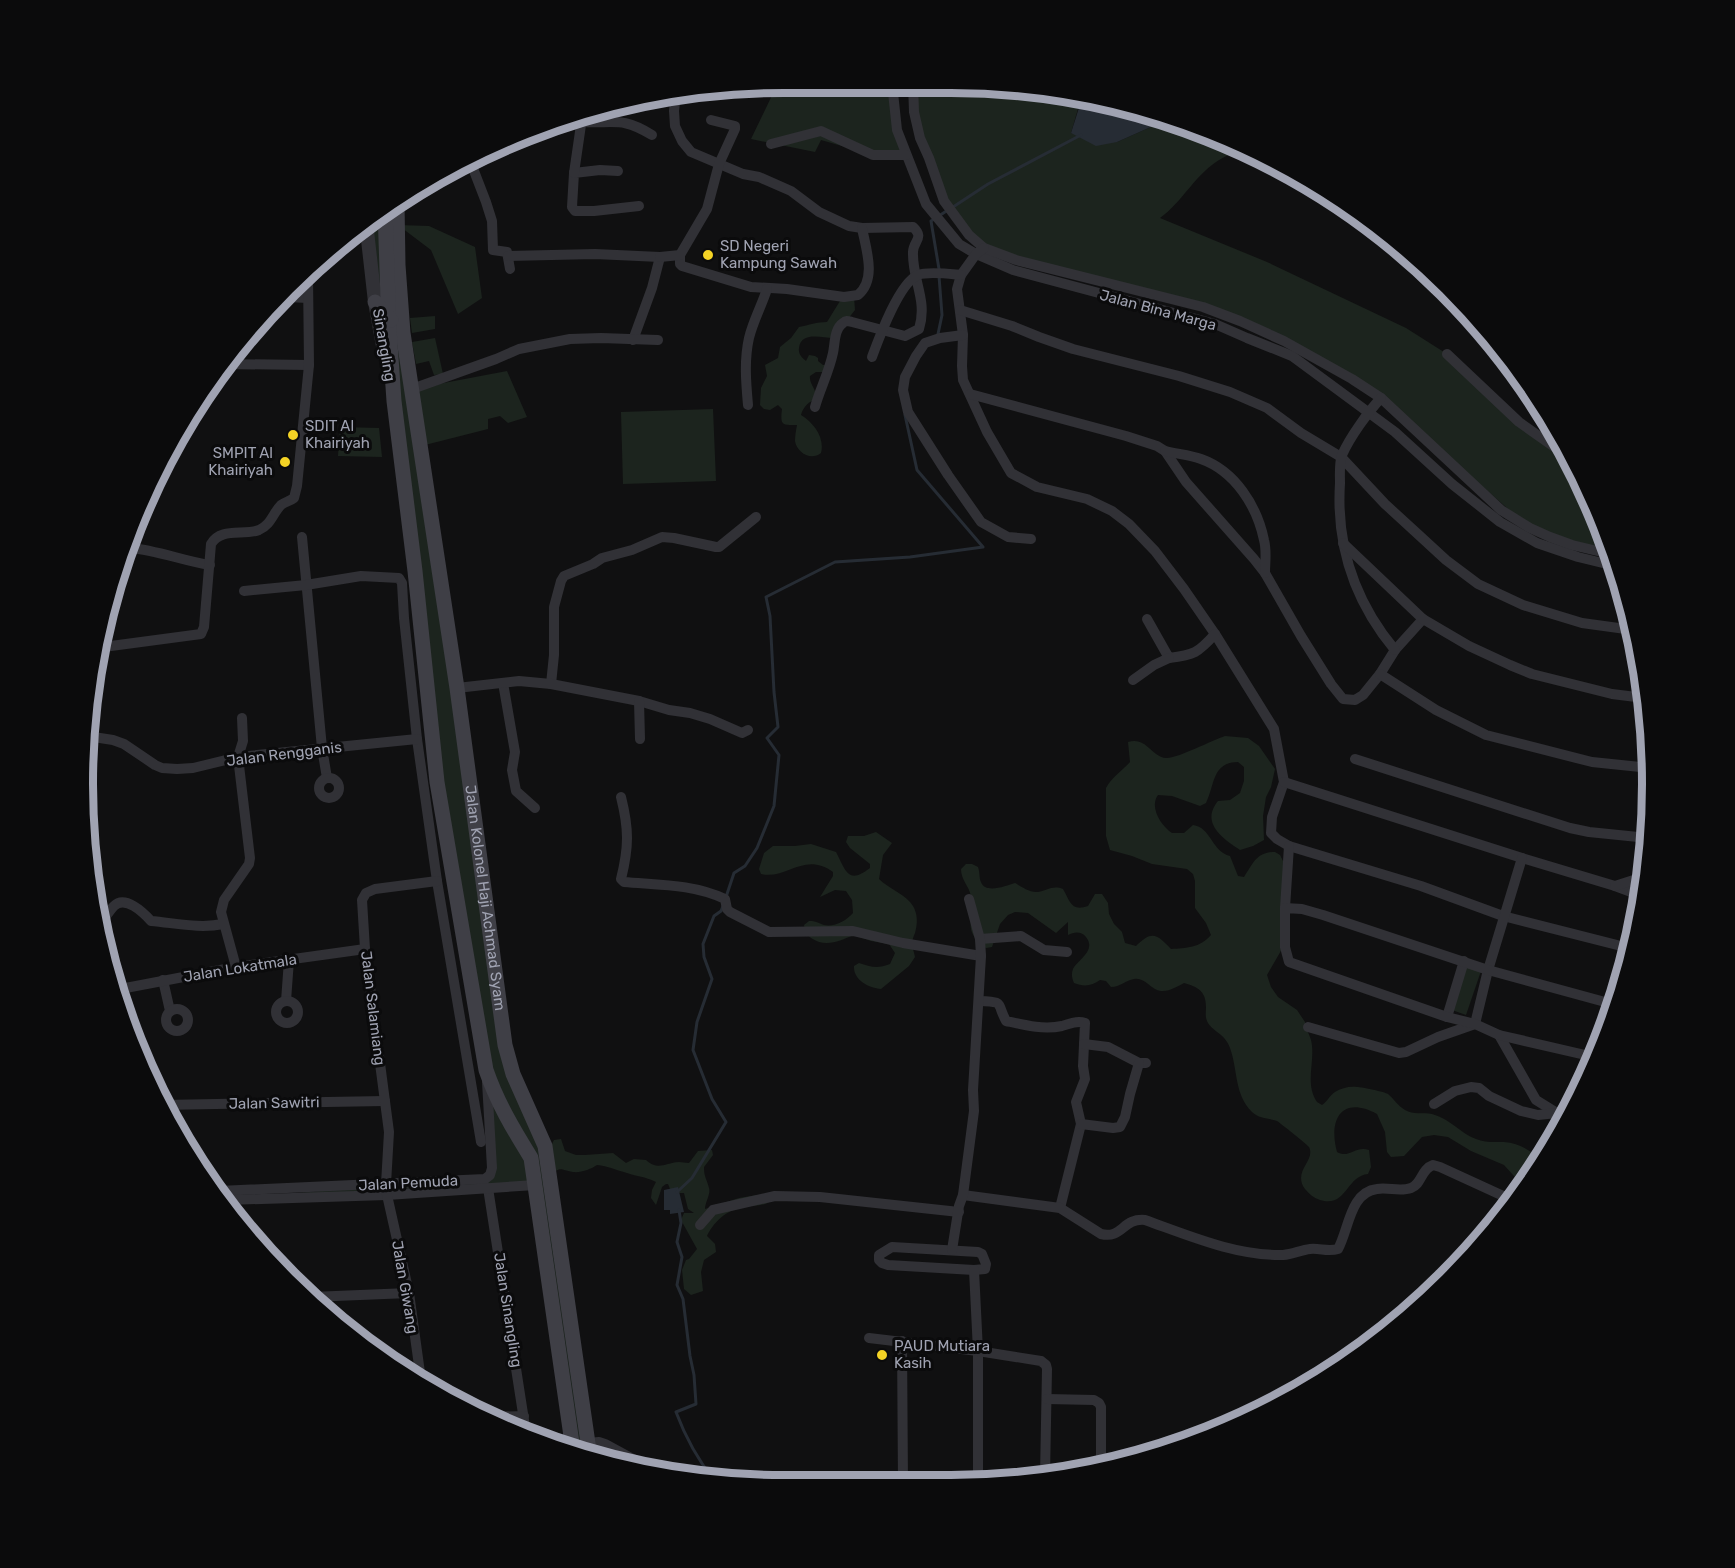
<svg xmlns="http://www.w3.org/2000/svg" width="1735" height="1568" viewBox="0 0 1735 1568" font-family="Rubik,sans-serif">
  <style>
    .green { fill: #1c241e }
    .water { fill: #262c34 }
    .lines { fill: none; stroke-linecap: round; stroke-linejoin: round }
    .stream { stroke: #262c34; stroke-width: 3 }
    .minor { stroke: #313136; stroke-width: 10 }
    .tertiary { stroke: #313136; stroke-width: 14 }
    .secondary { stroke: #3f3f46; stroke-width: 15 }
    .poi-dot { fill: #f4d325; stroke: #0b0b0c; stroke-width: 2 }
    .labels { text-anchor: middle; stroke-width: 6; stroke-linejoin: round; paint-order: stroke }
    .poi-label { font-size: 15px; fill: #a0a3b2; stroke: #0b0b0c; text-anchor: start }
    .street-label { font-size: 15px; fill: #a0a3b2; stroke: #0b0b0c }
    .rim { fill: none; stroke: #a0a3b2; stroke-width: 8 }
  </style>
  <rect width="100%" height="100%" fill="#101011"/>
  <g class="green">
    <path d="M784,83H892L906,155H873L821,140L815,152L751,139L777,85L772,84Z"/>
    <path d="M913,83L997,84L1082,95L1071,133L1117,142L1171,118L1241,149C1233,153 1223,157 1216,162C1194,177 1181,203 1160,218L1267,262L1406,328L1447,354L1519,422L1570,457L1580,474L1610,554L1530,528L1381,398L1240,321L984,248L944,201L920,138Z"/>
    <path d="M385,210L412,389L507,371L527,417L508,423L500,416L488,419V429L421,446L505,1045L550,1148L554,1140L561,1139L565,1151L576,1155H585L613,1153L626,1163L634,1159L646,1160C658,1171 665,1163 679,1162C682,1162 685,1163 689,1163L698,1151L712,1150L713,1155L704,1167C704,1178 707,1179 709,1188C711,1194 705,1202 705,1209L739,1198L757,1195L771,1201C762,1207 753,1205 743,1207C726,1210 713,1223 707,1236L715,1244L716,1252L704,1260L701,1272L703,1291L691,1295L684,1289L682,1270L686,1260L689,1259L697,1249L681,1220L684,1213H694L688,1209L684,1193H674L671,1191L668,1184H666L662,1187L656,1205L651,1198L652,1190L656,1182C644,1176 638,1177 627,1173C616,1170 608,1166 597,1165C591,1169 581,1173 573,1172C559,1170 563,1166 549,1175L590,1457L573,1450L535,1185L226,1200L490,1175L486,1070L423,653L366,222Z"/>
    <path d="M398,225L429,226L475,247L482,298L458,314L431,250Z"/>
    <path d="M854,297L855,310L833,338C822,338 801,331 799,348C798,354 802,358 806,361L809,355L815,356L818,358V361L823,365H827L826,372H816L810,376C809,384 817,390 817,399C809,401 803,407 801,415C814,423 825,438 821,453C811,461 797,453 795,441C795,436 796,430 797,425C782,425 780,426 782,409L778,405L770,410L764,409L760,405L761,388L767,376L765,365L778,358L780,347L791,338L799,327C809,325 817,322 827,322L840,301Z"/>
    <path d="M435,316V329L412,333L410,318Z"/>
    <path d="M435,338L443,374L434,375L429,361L416,364L412,342Z"/>
    <path d="M713,409L716,481L623,484L621,412Z"/>
    <path d="M340,427L379,428L382,457L338,456Z"/>
    <path d="M1225,736L1248,738L1259,746L1275,769L1271,787L1266,797L1263,816L1264,840L1253,846L1240,850C1223,839 1200,823 1218,801L1230,800L1240,793L1244,781V767L1238,762C1212,762 1215,785 1206,803L1200,806L1172,796L1158,795C1149,807 1161,826 1172,833H1184L1193,825C1211,827 1212,852 1230,856L1238,876L1244,877C1253,864 1256,852 1275,852L1280,855L1285,865L1282,949L1267,975L1271,987L1278,997L1297,1010L1305,1022C1305,1028 1309,1033 1311,1040C1316,1061 1304,1083 1317,1102L1322,1105C1328,1101 1329,1096 1335,1092C1341,1088 1350,1086 1357,1087C1362,1087 1385,1092 1388,1094C1394,1099 1398,1106 1405,1110C1413,1115 1424,1112 1432,1114C1452,1120 1460,1133 1476,1139C1485,1143 1495,1142 1504,1142C1519,1143 1529,1150 1541,1159L1522,1185L1504,1165L1471,1151L1448,1137L1434,1135L1422,1137L1404,1156L1391,1157L1387,1152L1385,1132L1377,1114C1342,1095 1328,1119 1337,1152C1349,1159 1356,1145 1369,1150L1371,1167L1368,1174C1346,1176 1347,1208 1320,1200C1314,1198 1309,1194 1305,1189C1292,1171 1316,1161 1309,1147C1308,1145 1280,1123 1277,1121C1269,1118 1259,1119 1252,1112C1234,1094 1238,1070 1230,1048C1225,1033 1212,1032 1207,1021C1205,1016 1206,1012 1206,1007C1206,991 1198,987 1184,983C1178,986 1169,992 1161,991C1151,990 1145,977 1134,979C1126,980 1120,987 1111,987L1106,981L1100,980C1092,986 1084,987 1074,983C1072,978 1071,974 1073,969C1077,960 1097,951 1086,937C1081,931 1074,932 1068,935V922L1056,933L1028,913L1015,912L1008,915L1000,924L992,947L986,948C960,929 976,920 971,896C969,886 961,880 961,869L966,864H972L978,867C980,872 979,878 981,882C985,894 1006,886 1015,883C1022,887 1030,893 1038,892C1048,890 1053,885 1063,889C1070,901 1071,912 1088,906L1095,894H1102L1108,903L1109,914L1114,924L1122,932L1125,943L1136,946C1152,930 1157,934 1171,949C1186,948 1200,948 1211,935L1206,923L1195,908V881L1193,874L1187,869L1152,864L1132,856L1110,850L1106,836V788C1112,777 1122,771 1130,762L1128,742C1146,736 1151,756 1166,758C1176,759 1213,740 1225,736Z"/>
    <path d="M876,832L892,843L883,855L879,879C887,887 902,893 910,902C918,911 918,922 915,933C914,935 912,941 912,943C912,947 914,952 915,957L909,966L881,989C869,988 853,980 854,966L859,963C870,967 878,969 890,964L895,953L889,944L871,941L854,935C839,941 826,948 811,938C806,934 805,931 804,925L809,921C816,921 818,923 824,925C835,927 846,921 853,913L852,900L846,891L835,890L820,897L833,876V872C804,851 787,880 761,874L759,869L764,853L773,846H795L811,844L836,852C846,871 848,885 870,868V864L850,848L846,842L848,836H864Z"/>
    <path d="M1467,966L1481,971L1466,1015L1452,1010Z"/>
  </g>
  <g class="water">
    <path d="M1083,95L1088,96L1171,118L1117,142L1096,146L1071,133Z"/>
    <path d="M678,1187L684,1212L670,1214V1210H664V1190Z"/>
  </g>
  <g class="lines">
    <g class="stream">
      <path d="M953,207L988,184L1081,135"/>
      <path d="M939,269L931,221L948,210"/>
      <path d="M938,334L942,315L939,276"/>
      <path d="M726,897L734,873L745,866L757,848L774,806L779,755L767,738L778,727L774,692L770,616L766,597L835,562L910,557L983,547L917,470L905,415"/>
      <path d="M677,1192L692,1178L726,1122L712,1099L693,1050L697,1022L712,979L704,957L703,944L714,916L721,911L723,906"/>
      <path d="M679,1210L681,1223L677,1242L682,1257L677,1285L683,1299L690,1356L694,1375L696,1404L676,1412C685,1436 698,1460 714,1480"/>
    </g>
    <g class="minor">
      <path d="M892,83L897,130L926,204L959,244L976,254L1013,270L1215,324L1247,338L1292,356L1395,432L1452,484L1500,522L1537,543L1578,557L1615,566"/>
      <path d="M913,83L914,112L920,138L929,158L944,201L969,235L984,248L1016,260L1203,307L1240,321L1284,341L1352,379L1381,398L1501,510L1530,528L1550,537L1572,545L1610,554"/>
      <path d="M676,93L674,111L675,126L682,141L691,152L743,174L759,177L791,191L819,212L849,226L862,228L913,227C925,238 913,241 913,252C912,280 928,300 919,329L905,336L852,322C848,321 846,320 843,323C834,329 835,344 833,353C829,372 820,389 815,407"/>
      <path d="M582,122C614,124 621,116 652,135"/>
      <path d="M771,144L821,131L873,155H906"/>
      <path d="M469,158L486,202L492,221L493,250L507,252L510,269"/>
      <path d="M618,171L600,170L574,173L572,207L575,211H594L639,206"/>
      <path d="M574,173L582,118"/>
      <path d="M984,248L976,254L961,275L957,289L963,335L962,366L963,380L987,432L1011,473L1037,487L1087,499L1112,511L1129,524L1155,551L1184,589L1215,634L1274,729L1284,782L1272,817L1271,833L1277,839L1289,846L1421,886L1503,916L1629,948"/>
      <path d="M680,255V264L682,266L751,287L787,289L844,297L858,295C877,279 866,249 862,228"/>
      <path d="M508,256L595,254L660,257L652,288L633,340"/>
      <path d="M660,257L680,255L707,209L719,164L735,129V126L711,120"/>
      <path d="M287,297L308,298"/>
      <path d="M960,310L1012,326L1039,337L1073,349L1179,376L1230,392L1267,408L1301,433L1341,457L1385,504L1421,537L1446,560L1478,584L1523,605L1582,623L1633,630"/>
      <path d="M963,335L940,338L925,343L916,356L905,377L903,390L908,412L948,475L981,522L1008,537L1031,539"/>
      <path d="M1447,354L1519,422L1570,458"/>
      <path d="M872,357C879,338 899,283 918,275C928,271 950,274 961,275"/>
      <path d="M223,364L309,365"/>
      <path d="M412,389L496,359L519,349L570,339L601,338L658,340"/>
      <path d="M970,394L1126,436L1157,446L1165,451L1186,482L1254,559L1265,573L1301,636L1331,684L1343,699L1355,700L1363,695L1380,674L1395,650L1423,619"/>
      <path d="M1381,398C1368,412 1350,437 1342,455C1339,463 1340,475 1340,483C1336,545 1355,602 1395,650"/>
      <path d="M748,405C746,383 744,360 749,338C753,321 762,305 767,289"/>
      <path d="M1165,451C1177,454 1190,455 1201,459C1235,471 1257,506 1264,540C1267,551 1265,562 1265,573"/>
      <path d="M302,537L322,748L327,778"/>
      <path d="M1343,543L1423,619L1469,646L1510,665L1532,674L1612,694L1644,698"/>
      <path d="M130,548C157,550 183,561 210,565"/>
      <path d="M244,591L306,585L361,576L399,578L402,583L404,618L417,739L437,881L481,1142"/>
      <path d="M1147,619L1169,658C1194,655 1198,653 1215,634"/>
      <path d="M96,648L201,634L204,627L211,544C221,527 243,536 259,530C271,525 273,513 281,505C285,502 290,501 294,498L297,486L309,365L308,276"/>
      <path d="M1380,674L1436,710L1486,735L1592,762L1650,768"/>
      <path d="M1133,680L1154,665L1169,658"/>
      <path d="M503,683L515,752L512,770L516,791L535,808"/>
      <path d="M551,684L554,655V607L561,581L564,576L593,564L602,558L632,550L662,537L674,538L716,547H719L756,517"/>
      <path d="M457,688L519,681L551,684L639,701L669,710L690,713L710,719L742,733L748,730"/>
      <path d="M639,701L640,739"/>
      <path d="M87,736L113,740L124,744L155,765L162,768L177,769L193,768L238,757L417,739"/>
      <path d="M1355,759L1570,828L1589,832L1648,838"/>
      <circle cx="329" cy="788" r="10"/>
      <path d="M1284,782L1522,858L1615,886L1642,896"/>
      <path d="M621,797C629,829 629,847 621,879L624,882C659,885 693,884 725,899L727,909L730,912L769,932L853,931L903,943L981,956"/>
      <path d="M1615,886L1646,876"/>
      <path d="M1285,908L1289,846"/>
      <path d="M101,922C106,917 109,911 114,906C125,895 143,912 151,921C175,923 200,929 223,924"/>
      <path d="M980,939L1021,936L1044,950L1067,952"/>
      <path d="M236,967L221,912L224,900L249,864L250,858L238,757L243,741L242,718"/>
      <path d="M163,980L170,1011"/>
      <path d="M115,990L236,967L365,949"/>
      <path d="M286,1001L289,960"/>
      <path d="M979,1001C1005,1002 996,1002 1006,1021C1024,1025 1043,1030 1062,1026C1070,1024 1077,1020 1085,1023L1083,1066L1085,1079L1076,1102L1081,1124L1060,1208"/>
      <circle cx="287" cy="1012" r="11"/>
      <circle cx="177" cy="1020" r="11"/>
      <path d="M1447,1017L1464,961"/>
      <path d="M1475,1024L1488,970L1522,858"/>
      <path d="M1308,1027L1399,1053L1406,1052L1438,1037L1475,1024"/>
      <path d="M1499,1035L1536,1100L1557,1113L1565,1121"/>
      <path d="M1084,1044L1108,1047L1139,1063H1146"/>
      <path d="M1594,1057L1499,1035L1475,1024L1447,1017L1289,962L1285,947V908L1302,909L1323,915L1488,970L1616,1005"/>
      <path d="M1434,1104L1455,1091L1471,1087L1479,1088L1489,1096L1521,1111L1538,1115L1557,1113"/>
      <path d="M162,1105L385,1101"/>
      <path d="M1081,1124L1113,1128L1120,1127L1125,1117L1130,1094L1139,1063"/>
      <path d="M488,1188L526,1433"/>
      <path d="M219,1191L485,1179L490,1175L492,1168L487,1082"/>
      <path d="M963,1195L1060,1208L1101,1234C1123,1239 1122,1218 1145,1220C1190,1236 1236,1256 1283,1255C1293,1254 1301,1250 1310,1249C1320,1248 1328,1252 1338,1249C1349,1229 1350,1192 1377,1189C1388,1187 1400,1192 1411,1188C1422,1184 1421,1169 1433,1165L1440,1167L1512,1200"/>
      <path d="M226,1200L387,1195L535,1185"/>
      <path d="M700,1225L713,1210L775,1196L820,1197L959,1212"/>
      <path d="M892,1247L978,1252L982,1254L986,1264L985,1269L974,1270L888,1265L882,1263L879,1260V1255Z"/>
      <path d="M952,1250L959,1206L963,1195L974,1111L973,1090L981,956L980,939L969,899"/>
      <path d="M974,1270L978,1351V1484"/>
      <path d="M311,1297L409,1293"/>
      <path d="M869,1338L978,1351L1041,1361L1046,1365L1047,1369L1045,1476"/>
      <path d="M902,1341L903,1484"/>
      <path d="M421,1380L409,1293L387,1195L386,1184L389,1132L365,949L362,900L366,893L375,889L437,881"/>
      <path d="M1047,1399L1094,1400L1099,1403L1101,1407V1467"/>
      <path d="M484,1417L524,1416"/>
      <path d="M588,1443L599,1442L605,1444L653,1470"/>
    </g>
    <path class="tertiary" d="M366,222L375,302L385,357"/>
    <g class="secondary">
      <path id="s1" d="M397,202L398,265L403,333L457,688L505,1045L513,1074L545,1146L590,1457"/>
      <path d="M385,210L389,329L394,401L415,571L437,782L486,1070C497,1102 513,1129 531,1158L573,1450"/>
      <path d="M375,302L391,320"/>
    </g>
  </g>
  <g class="poi-dot">
    <circle cx="708" cy="255" r="6"/>
    <circle cx="293" cy="435" r="6"/>
    <circle cx="285" cy="462" r="6"/>
    <circle cx="882" cy="1355" r="6"/>
  </g>
  <g class="labels">
    <g class="poi-label">
      <text x="720" y="251">SD Negeri<tspan x="720" dy="17">Kampung Sawah</tspan></text>
      <text x="305" y="431">SDIT Al<tspan x="305" dy="17">Khairiyah</tspan></text>
      <text x="273" y="458" text-anchor="end">SMPIT Al<tspan x="273" dy="17">Khairiyah</tspan></text>
      <text x="894" y="1351">PAUD Mutiara<tspan x="894" dy="17">Kasih</tspan></text>
    </g>
    <g class="street-label">
      <text transform="translate(1158 310) rotate(15)" y="5">Jalan Bina Marga</text>
      <text transform="translate(384 345) rotate(80)" y="5">Sinangling</text>
      <text transform="translate(284 754) rotate(-7)" y="5">Jalan Rengganis</text>
      <text dy="5" stroke="none"><textPath href="#s1" startOffset="702">Jalan Kolonel Haji Achmad Syam</textPath></text>
      <text transform="translate(240 968) rotate(-9)" y="5">Jalan Lokatmala</text>
      <text transform="translate(373 1008) rotate(83)" y="5">Jalan Salamiang</text>
      <text transform="translate(274 1103) rotate(-1)" y="5">Jalan Sawitri</text>
      <text transform="translate(408 1183) rotate(-3)" y="5">Jalan Pemuda</text>
      <text transform="translate(405 1287) rotate(80)" y="5">Jalan Giwang</text>
      <text transform="translate(508 1310) rotate(81)" y="5">Jalan Sinangling</text>
    </g>
  </g>
  <path d="M0 0H1735V1568H0ZM784 93H951A691 691 0 0 1 1642 784V784A691 691 0 0 1 951 1475H784A691 691 0 0 1 93 784V784A691 691 0 0 1 784 93Z" fill="#0b0b0c" fill-rule="evenodd"/>
  <path class="rim" d="M784 93H951A691 691 0 0 1 1642 784V784A691 691 0 0 1 951 1475H784A691 691 0 0 1 93 784V784A691 691 0 0 1 784 93Z"/>
</svg>
